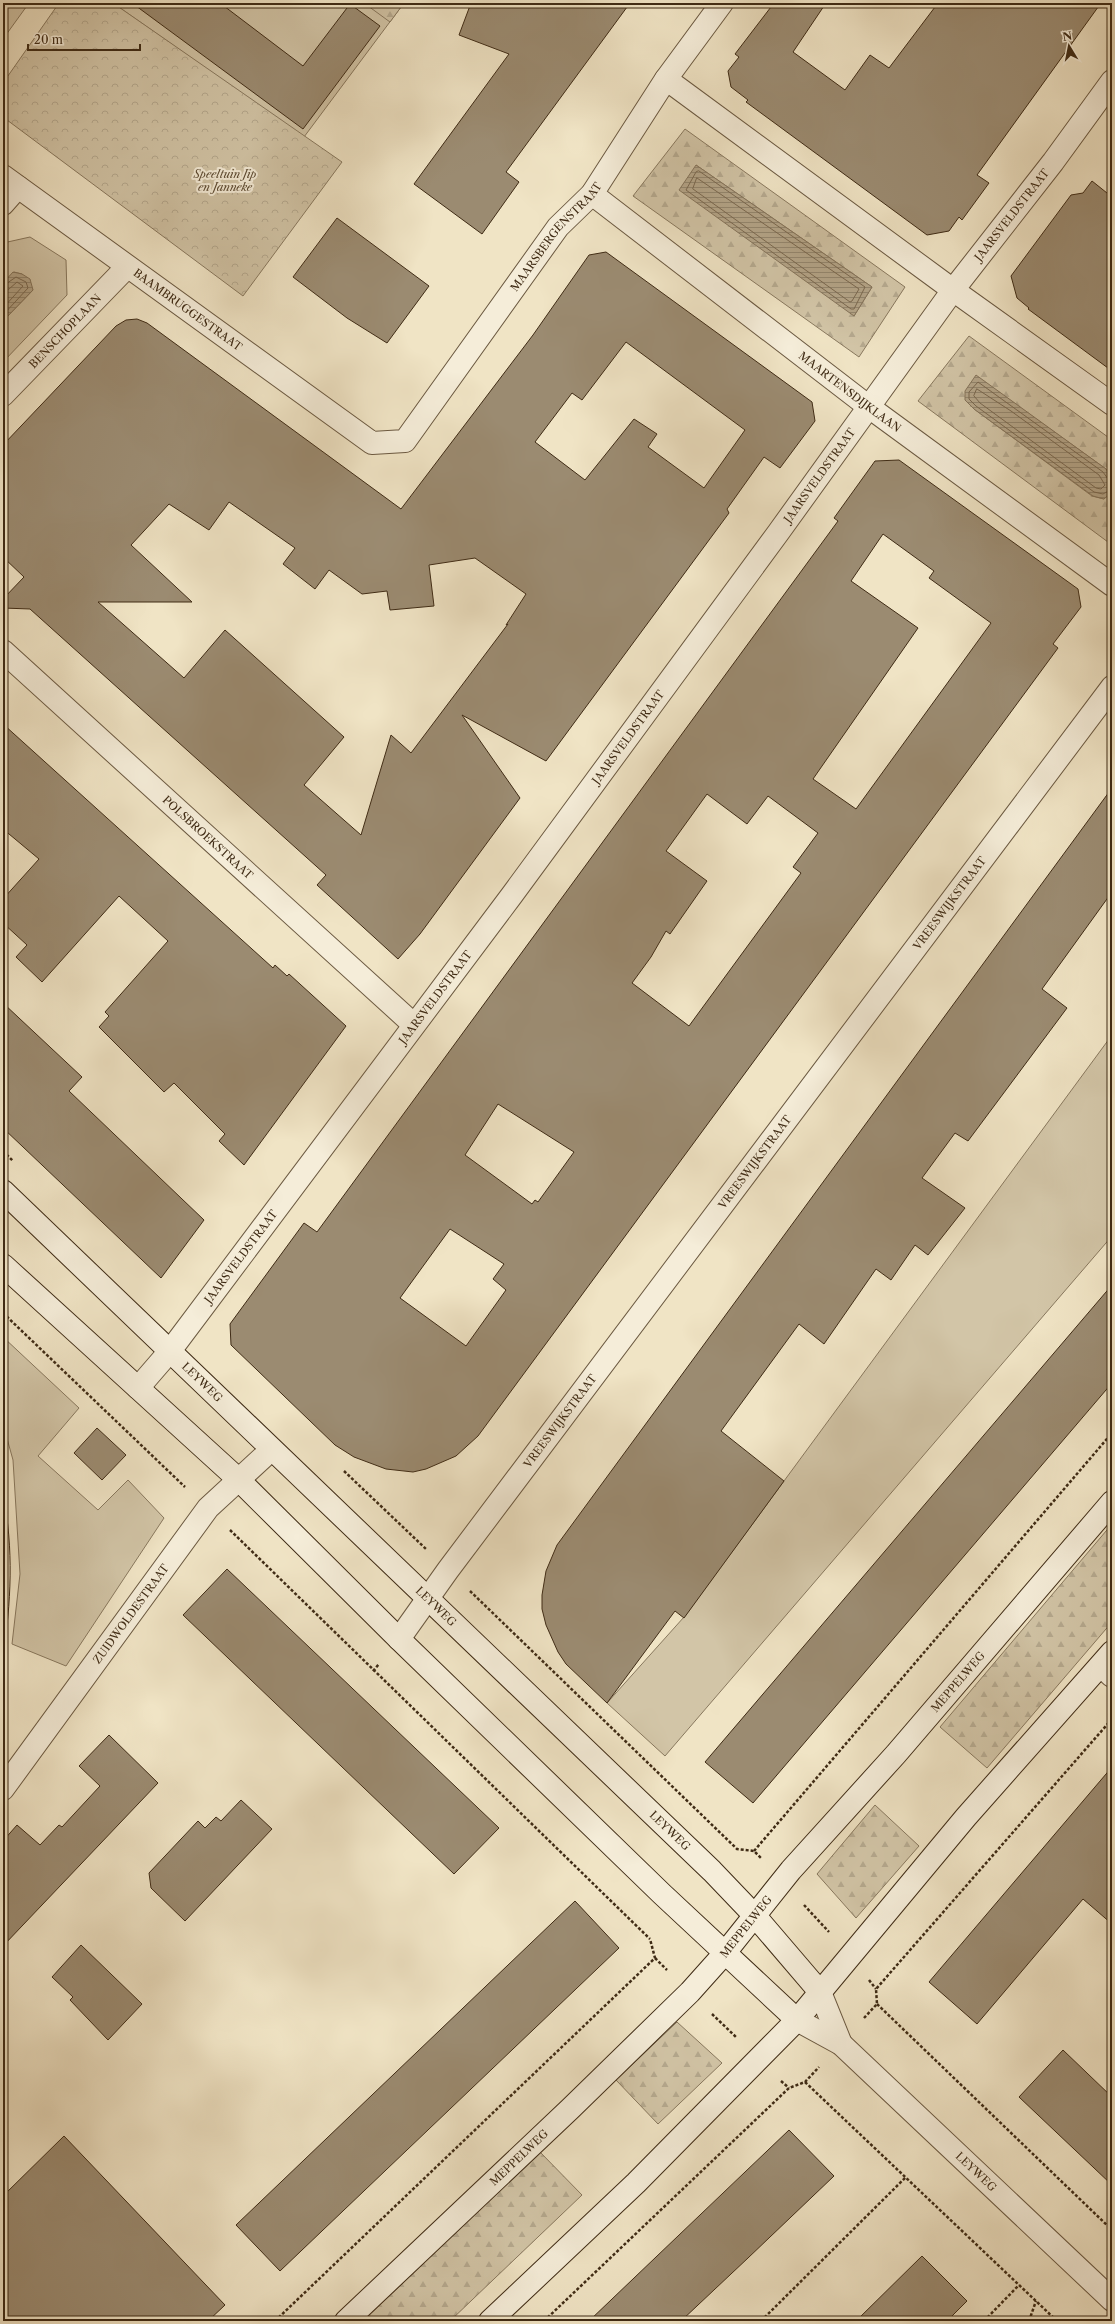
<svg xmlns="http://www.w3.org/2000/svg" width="1115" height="2324" viewBox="0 0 1115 2324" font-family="'Libre Caslon Text',serif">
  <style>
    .green { fill: #d2c5a7; stroke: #88785e }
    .forest { fill: url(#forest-firs); stroke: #88785e; fill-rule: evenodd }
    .park { fill: url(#park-crowns); stroke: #88785e }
    .water { fill: url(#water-rules); stroke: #85745b }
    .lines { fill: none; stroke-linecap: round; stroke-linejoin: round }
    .shore { stroke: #7a684f; stroke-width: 1 }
    .building { fill: #9b8b71; stroke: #3f2b15; fill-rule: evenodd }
    .street-casing { stroke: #6b5941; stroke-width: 24 }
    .secondary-casing { stroke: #3f2b15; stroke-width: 24 }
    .path { stroke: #3f2b15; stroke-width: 2.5; stroke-dasharray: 3 2; stroke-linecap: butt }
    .street { stroke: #f5edd9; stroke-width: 22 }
    .secondary { stroke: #f5edd9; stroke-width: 22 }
    .tram { stroke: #3f2b15; stroke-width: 1 }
    .labels { text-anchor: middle; stroke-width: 4; stroke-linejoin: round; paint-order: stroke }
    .park-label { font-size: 11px; font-style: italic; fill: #5c4a32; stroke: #f5edd9 }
    .street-label { font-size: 11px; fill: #3f2b15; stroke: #f5edd9 }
  </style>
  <defs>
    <pattern id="forest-firs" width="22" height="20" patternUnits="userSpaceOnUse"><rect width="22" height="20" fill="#d2c5a7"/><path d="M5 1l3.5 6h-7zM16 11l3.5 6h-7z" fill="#b5a98f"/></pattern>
    <pattern id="park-crowns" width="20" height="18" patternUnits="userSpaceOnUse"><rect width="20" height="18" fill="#d2c5a7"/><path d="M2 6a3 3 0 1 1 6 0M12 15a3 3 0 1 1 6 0" fill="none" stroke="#b5a98f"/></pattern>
    <pattern id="water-rules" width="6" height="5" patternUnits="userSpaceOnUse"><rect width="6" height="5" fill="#b4a589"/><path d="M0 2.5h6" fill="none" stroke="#94876f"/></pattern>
  </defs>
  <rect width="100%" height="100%" fill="#f0e4c5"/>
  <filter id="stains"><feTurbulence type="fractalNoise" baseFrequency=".005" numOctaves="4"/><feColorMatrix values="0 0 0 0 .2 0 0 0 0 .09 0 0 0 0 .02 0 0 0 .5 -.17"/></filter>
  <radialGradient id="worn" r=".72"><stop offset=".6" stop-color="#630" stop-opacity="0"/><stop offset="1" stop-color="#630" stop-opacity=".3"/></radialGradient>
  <g class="green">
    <path d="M3,3H29L3,39Z"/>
    <path d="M113,3H404L304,137Z"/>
    <path d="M30,237L66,260L67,295L3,362V321L33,290L22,274L14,272L3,283V243Z"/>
    <path d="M1112,1035V1236L665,1756L607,1703L684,1617Z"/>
    <path d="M3,1337L79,1408L38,1456L98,1510L128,1480L164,1518L66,1666L12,1644L20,1574L13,1460L3,1424Z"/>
  </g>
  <g class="forest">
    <path d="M364,3H404L390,22Z"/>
    <path d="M685,129L905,287L859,357L633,196ZM696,165L872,287L854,316Z"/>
    <path d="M969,336L1112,440V478L1106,469L976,376L974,409L1092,496L1104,499L1112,489V545L918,401Z"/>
    <path d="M1112,1524V1622L987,1768L940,1727Z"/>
    <path d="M875,1805L919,1846L856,1918L817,1874Z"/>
    <path d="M677,2022L722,2063L658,2124L616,2080Z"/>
    <path d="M540,2152L582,2195L450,2321H363Z"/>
  </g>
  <path class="park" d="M59,3H113L342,162L243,296L3,117V83Z"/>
  <g class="water">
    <path d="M696,165L872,287L854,316L679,190Z"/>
    <path d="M13,272L22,274L30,279L33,290L3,321V283Z"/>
    <path d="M976,375L1106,469L1112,478L1111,493L1104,499L1093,496L974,409L965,400V391Z"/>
  </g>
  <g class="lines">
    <g class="shore">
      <path d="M699,171L865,287L854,309H851L686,190L696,172Z"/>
      <path d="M697,178L859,289L852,301L850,302L693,189Z"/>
      <path d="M3,286L16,277L26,282L28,288L3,315"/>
      <path d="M3,291L9,289L17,282L23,286L3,308"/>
      <path d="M977,389L1011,411L1099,475L1105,485L1101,489L1096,488L980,403L974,396Z"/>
      <path d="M1112,480L1108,479L1103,472L978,382L969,392V399L976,406L1094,492L1103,494L1112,489"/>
    </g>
  </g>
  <g class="building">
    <path d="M132,3H220L303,66L350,4L380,26L303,129Z"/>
    <path d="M471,3H630L506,172L519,182L482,234L414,184L509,54L459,35Z"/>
    <path d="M774,3H826L793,52L845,90L870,55L889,68L938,3H1101L977,175L989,183L962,220L959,217L949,231L927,235L746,102L748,100L731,87L728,71L739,57L735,54Z"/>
    <path d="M1092,181L1112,197V371L1028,309L1029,308L1017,298L1011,276L1071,195L1083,193Z"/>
    <path d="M337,218L429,286L387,343L347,318L293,277Z"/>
    <path d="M606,252L812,402L815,421L780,468L764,457L727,509L729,513L546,761L462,715L520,798L420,934L398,959L317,885L326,875L30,609L3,608V599L24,577L3,557V445L116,326L126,320L137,319L147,323L401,509L533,335L589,255ZM626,342L745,430L704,488L648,447L657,434L634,419L585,480L535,442L572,393L582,400ZM229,502L295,548L283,564L315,589L329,570L362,594L387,591L390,610L434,606L429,565L475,558L526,594L506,625L508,624L411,753L391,735L361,835L304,785L344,737L225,630L184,678L98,602H192L131,545L169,504L209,530Z"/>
    <path d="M899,460L1078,589L1081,607L1053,644L1058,648L478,1436L456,1456L426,1469L413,1472L386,1469L354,1457L335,1445L231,1345L230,1324L304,1223L317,1232L838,521L834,518L875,461ZM883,534L934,571L929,578L991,623L856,809L813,779L918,628L851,581ZM707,794L747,824L768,796L818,833L793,867L801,873L689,1026L632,983L651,957L666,931L670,934L707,881L666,851ZM498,1104L574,1152L538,1202L535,1200L532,1204L465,1155ZM450,1229L504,1264L493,1279L506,1290L466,1346L400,1298Z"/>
    <path d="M3,724L273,968L275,965L287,976L289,974L346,1026L244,1165L219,1141L225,1134L174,1083L164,1092L99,1027L109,1016L105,1012L168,941L119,896L42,982L16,957L27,945L3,923V899L39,859L3,829Z"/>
    <path d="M1112,788V892L1042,989L1067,1008L968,1141L955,1133L922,1178L965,1208L928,1255L915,1245L891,1280L876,1269L824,1344L799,1324L721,1431L784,1481L684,1618L675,1611L607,1703L566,1664L558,1652L546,1625L542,1609V1595L546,1571L557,1545Z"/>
    <path d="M3,1003L82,1077L69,1091L204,1220L161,1278L3,1128Z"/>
    <path d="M1112,1285V1383L753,1803L705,1762Z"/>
    <path d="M97,1428L126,1455L102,1480L74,1453Z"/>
    <path d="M227,1569L499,1828L454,1874L183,1615Z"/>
    <path d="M109,1735L158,1783L3,1946V1841L17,1825L40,1845L59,1825L62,1827L100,1786L79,1766Z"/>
    <path d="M1112,1767V1924L1083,1899L977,2024L929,1982Z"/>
    <path d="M241,1800L272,1829L185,1921L151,1888L149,1873L198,1821L205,1828L216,1817L221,1821Z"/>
    <path d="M575,1901L619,1948L280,2271L236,2225Z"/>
    <path d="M81,1945L142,2004L108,2040L70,2000L73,1997L52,1977Z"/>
    <path d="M1063,2050L1112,2097V2185L1019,2097Z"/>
    <path d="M789,2130L834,2176L748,2258L681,2321H589Z"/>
    <path d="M64,2136L225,2305L208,2321H3V2196Z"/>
    <path d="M922,2256L967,2301L947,2321H856Z"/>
  </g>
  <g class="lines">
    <defs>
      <g id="street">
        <path d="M666,79L953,290L1112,404"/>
        <path id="s1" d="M3,176L372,443L405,441L558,227L592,194L666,79L722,3"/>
        <path id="s2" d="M592,194L869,407L1112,585"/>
        <path d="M3,204L18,187"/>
        <path id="s3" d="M3,395L127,267"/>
        <path id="s4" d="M3,651L413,1024"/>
        <path id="s5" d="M138,1388L170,1351L512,895L778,533L953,290L1053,162L1112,81"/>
        <path id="s6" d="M399,1639L448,1570L1112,687"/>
        <path d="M1101,1666L1112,1676"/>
        <path id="s7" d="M3,1789L208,1508L271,1450"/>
        <path d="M820,1992L841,2044"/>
        <path id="s8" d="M797,2020L841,2044L1112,2300"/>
      </g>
      <g id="secondary">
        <path id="s9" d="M3,1191L712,1871L755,1916L820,1992"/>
        <path d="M3,1265L238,1479L399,1639L662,1894L797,2020"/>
        <path id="s10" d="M346,2321L570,2109L690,1992L724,1954L791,1870L896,1754L1112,1502"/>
        <path d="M490,2321L636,2183L797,2020L966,1817L1112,1652"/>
      </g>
    </defs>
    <use href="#street" class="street-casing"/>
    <use href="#secondary" class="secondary-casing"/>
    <g class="path">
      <path d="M3,1151L13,1161"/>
      <path d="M3,1313L185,1487"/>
      <path d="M344,1471L426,1549"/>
      <path d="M230,1530L650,1939"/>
      <path d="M470,1591L737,1849L754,1851L761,1858"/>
      <path d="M373,1671L379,1664"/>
      <path d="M754,1851L1112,1433"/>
      <path d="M804,1905L829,1932"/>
      <path d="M655,1958L667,1970"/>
      <path d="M869,1980L876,1989"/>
      <path d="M877,2004L1112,2230"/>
      <path d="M712,2014L736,2037"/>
      <path d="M864,2018L877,2004L876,1989L1112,1719"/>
      <path d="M781,2081L789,2088"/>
      <path d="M805,2082L1057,2321"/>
      <path d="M275,2321L655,1958L650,1939"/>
      <path d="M544,2321L789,2088L805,2082L819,2067"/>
      <path d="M761,2321L906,2177"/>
      <path d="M984,2321L1019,2285"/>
      <path d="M1029,2321L1036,2301"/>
    </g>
    <use href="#street" class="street"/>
    <use href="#secondary" class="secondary"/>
    <path class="tram" d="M3,1494C14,1549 11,1603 3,1657"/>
  </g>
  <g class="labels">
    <g class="park-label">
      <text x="225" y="178">Speeltuin Jip<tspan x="225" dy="13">en Janneke</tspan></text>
    </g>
    <g class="street-label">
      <text dy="4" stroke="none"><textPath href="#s5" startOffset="1463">JAARSVELDSTRAAT</textPath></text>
      <text dy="4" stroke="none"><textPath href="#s1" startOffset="743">MAARSBERGENSTRAAT</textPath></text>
      <text dy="4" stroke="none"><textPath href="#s1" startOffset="228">BAAMBRUGGESTRAAT</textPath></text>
      <text dy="4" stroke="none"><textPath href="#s3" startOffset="89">BENSCHOPLAAN</textPath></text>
      <text dy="4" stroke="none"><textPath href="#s2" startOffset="325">MAARTENSDIJKLAAN</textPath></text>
      <text dy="4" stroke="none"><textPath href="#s5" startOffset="1139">JAARSVELDSTRAAT</textPath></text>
      <text dy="4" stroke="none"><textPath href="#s5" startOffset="815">JAARSVELDSTRAAT</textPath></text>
      <text dy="4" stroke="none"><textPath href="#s4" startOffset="277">POLSBROEKSTRAAT</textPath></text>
      <text dy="4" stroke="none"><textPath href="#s6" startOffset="919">VREESWIJKSTRAAT</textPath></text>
      <text dy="4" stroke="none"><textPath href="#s5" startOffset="491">JAARSVELDSTRAAT</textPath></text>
      <text dy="4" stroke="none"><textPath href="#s6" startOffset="595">VREESWIJKSTRAAT</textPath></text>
      <text dy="4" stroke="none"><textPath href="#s5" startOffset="167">JAARSVELDSTRAAT</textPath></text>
      <text dy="4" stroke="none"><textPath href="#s9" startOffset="276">LEYWEG</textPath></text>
      <text dy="4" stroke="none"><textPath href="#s6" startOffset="271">VREESWIJKSTRAAT</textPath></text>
      <text dy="4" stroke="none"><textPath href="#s9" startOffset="600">LEYWEG</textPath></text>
      <text dy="4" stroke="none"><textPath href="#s7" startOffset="217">ZUIDWOLDESTRAAT</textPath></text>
      <text dy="4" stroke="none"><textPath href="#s10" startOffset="886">MEPPELWEG</textPath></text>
      <text dy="4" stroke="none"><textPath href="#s9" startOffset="924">LEYWEG</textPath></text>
      <text dy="4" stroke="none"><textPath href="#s10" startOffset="562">MEPPELWEG</textPath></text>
      <text dy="4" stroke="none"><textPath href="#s10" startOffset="238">MEPPELWEG</textPath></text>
      <text dy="4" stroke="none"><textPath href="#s8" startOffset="236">LEYWEG</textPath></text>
    </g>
  </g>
  <rect width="1115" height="2324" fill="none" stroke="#f0e4c5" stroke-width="16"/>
  <rect x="4" y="4" width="1107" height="2316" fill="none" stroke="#3f2b15" stroke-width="2"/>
  <rect x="8" y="8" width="1099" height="2308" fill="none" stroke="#3f2b15"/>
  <g transform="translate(1069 46) rotate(350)" stroke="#f5edd9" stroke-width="3" paint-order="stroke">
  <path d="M0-3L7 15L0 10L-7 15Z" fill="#3f2b15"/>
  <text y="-6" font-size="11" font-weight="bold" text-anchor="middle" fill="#3f2b15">N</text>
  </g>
  <path d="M28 44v6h112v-6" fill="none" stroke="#3f2b15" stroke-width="2"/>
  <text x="34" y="44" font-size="12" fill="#3f2b15" stroke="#f5edd9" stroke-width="3" paint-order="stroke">20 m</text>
  <rect width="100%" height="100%" filter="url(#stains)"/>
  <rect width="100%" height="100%" fill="url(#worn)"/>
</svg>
